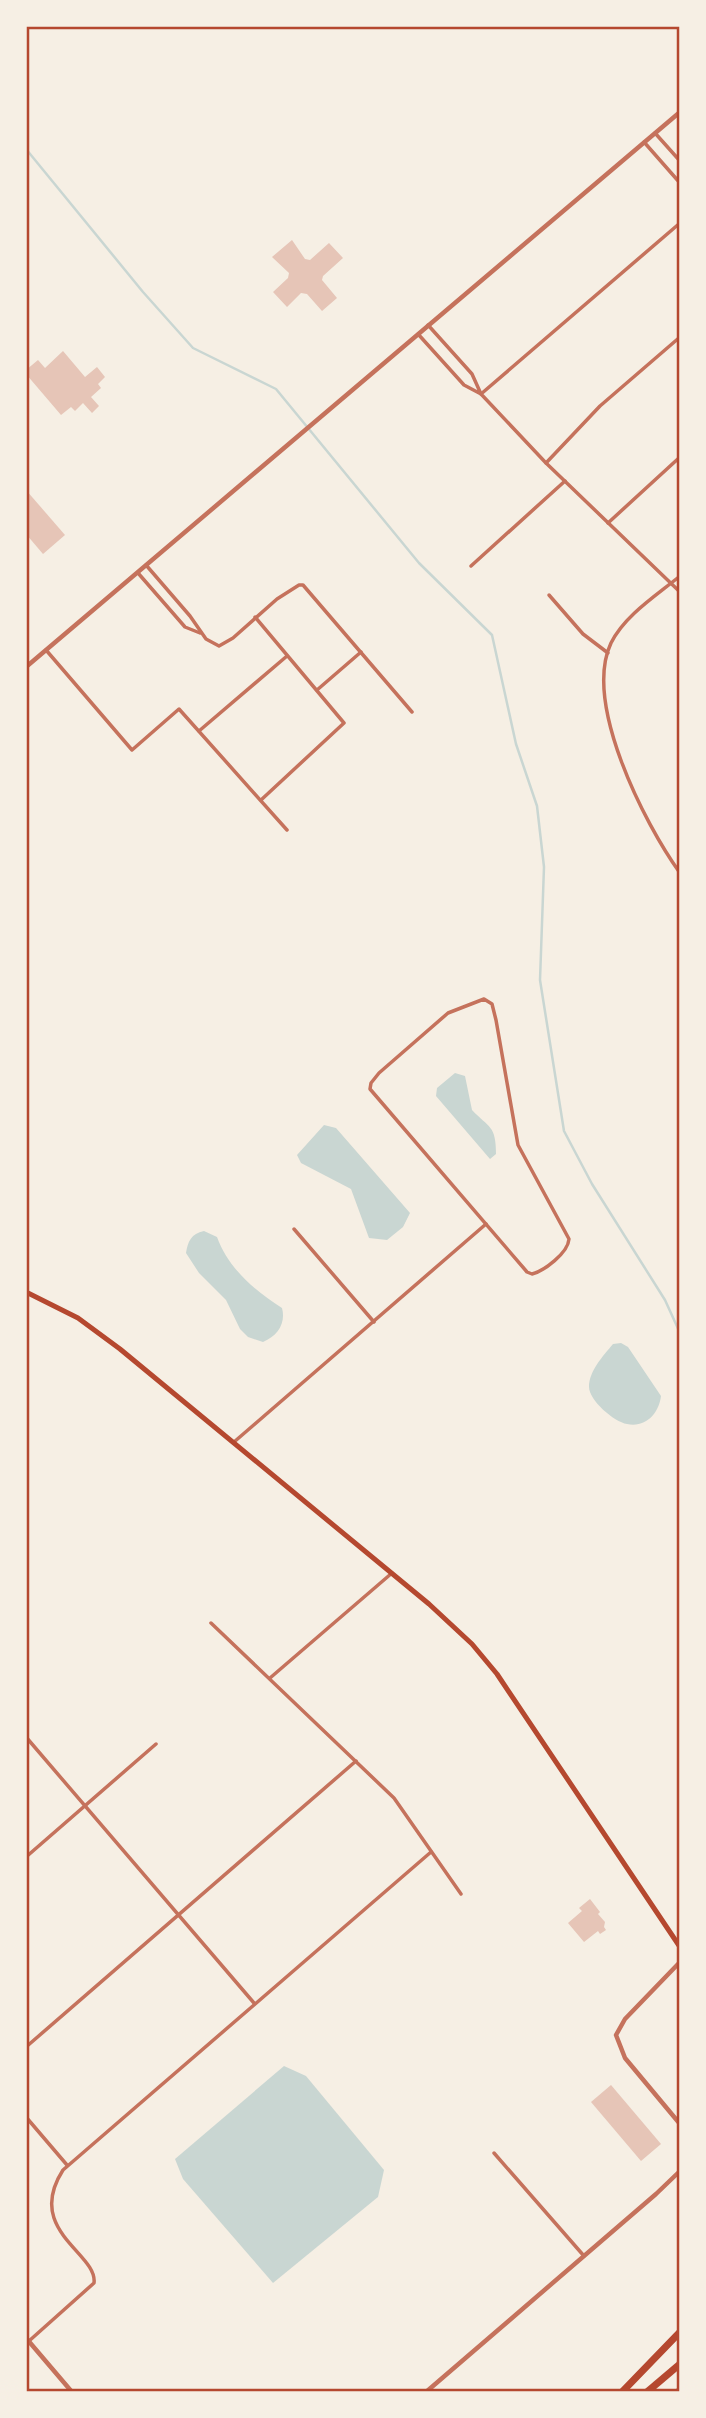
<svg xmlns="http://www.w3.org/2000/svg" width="706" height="2418" viewBox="0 0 706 2418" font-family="Roboto,sans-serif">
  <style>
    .water { fill: #c9d6d2 }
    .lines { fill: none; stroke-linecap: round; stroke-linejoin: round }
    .stream { stroke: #c9d6d2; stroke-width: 2.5 }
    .building { fill: #e6c5b7 }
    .minor { stroke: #c5725c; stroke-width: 3.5 }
    .tertiary { stroke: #c5725c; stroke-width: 4.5 }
    .secondary { stroke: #b5482f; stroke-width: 5 }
    .motorway { stroke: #b5482f; stroke-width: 7 }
    .neatline { fill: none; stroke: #b5482f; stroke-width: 2.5 }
  </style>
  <rect width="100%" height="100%" fill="#f6efe4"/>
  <g class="water">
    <path d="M455,1073L465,1076L472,1110C489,1128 496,1125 496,1154L490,1159L436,1096L437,1088Z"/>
    <path d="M324,1125L336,1128L410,1213L403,1227L387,1240L369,1238L351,1189L301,1163L297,1155Z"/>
    <path d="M204,1231L217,1237C228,1268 255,1291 282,1308C286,1323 278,1336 263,1342L248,1337L240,1329L226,1300L199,1273L186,1253C188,1241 191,1234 204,1231Z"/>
    <path d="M621,1343L628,1347L661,1396C659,1413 646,1428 627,1424C614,1422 589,1400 589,1387C589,1371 603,1356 613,1344Z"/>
    <path d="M284,2066L306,2076L384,2170L378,2197L273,2283L183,2179L175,2159Z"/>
  </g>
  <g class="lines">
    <path class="stream" d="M26,149L143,292L193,348L276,389L419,563L492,635L516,744L537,806L544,867L540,980L564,1131L592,1184L665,1300L680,1333"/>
  </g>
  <g class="building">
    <path d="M292,240L305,259L310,260L329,243L343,258L323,276L322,280L337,298L322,311L307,294L301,293L287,307L273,292L288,278L289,273L272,257Z"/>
    <path d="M63,351L85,377L97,367L105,377L98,384L101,388L91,397L99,406L92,413L83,403L75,411L71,407L61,415L26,374V370L38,360L45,368Z"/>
    <path d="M26,490L65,535L43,554L26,534Z"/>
    <path d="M590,1899L600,1912L598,1914L605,1922L604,1927L606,1930L600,1934L598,1931L584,1942L568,1923L582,1911L579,1908Z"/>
    <path d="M611,2085L661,2144L641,2161L591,2102Z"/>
  </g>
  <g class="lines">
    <g class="minor">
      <path d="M655,133L680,161"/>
      <path d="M644,142L680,183"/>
      <path d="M680,223L481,394L546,463L680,592"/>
      <path d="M418,334L464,385L481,394L472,374L428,325"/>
      <path d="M546,463L600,406L680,337"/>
      <path d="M608,523L680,457"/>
      <path d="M146,565L190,616L206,639L219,646L233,638L277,599L299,585H303L412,712"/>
      <path d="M471,566L565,481"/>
      <path d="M138,573L185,627L200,633"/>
      <path d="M680,576C657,595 625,615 611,643C583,703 644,823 680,873"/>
      <path d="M549,595L583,634L608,653"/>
      <path d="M255,617L344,723L261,800"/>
      <path d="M46,650L132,750L179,709L287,830"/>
      <path d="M317,690L361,652"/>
      <path d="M199,731L287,656"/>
      <path d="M484,999L492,1004L496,1020L518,1145L569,1239C568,1253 544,1271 532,1274L527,1272L370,1089L371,1083L379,1073L448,1013Z"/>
      <path d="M294,1229L374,1322"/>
      <path d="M234,1442L486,1224"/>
      <path d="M211,1623L394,1798L461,1894"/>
      <path d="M270,1678L392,1573"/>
      <path d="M26,1737L254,2003"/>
      <path d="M26,1857L156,1744"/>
      <path d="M26,2047L356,1761"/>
      <path d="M26,2117L67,2165"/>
      <path d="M494,2153L584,2256"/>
      <path d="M29,2341L94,2283C98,2253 24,2231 63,2170L431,1852"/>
    </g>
    <g class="tertiary">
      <path d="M26,667L680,112"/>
      <path d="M680,1962L625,2019L616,2035L625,2058L680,2124"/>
      <path d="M26,2338L72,2392"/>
      <path d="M426,2392L656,2194L680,2171"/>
    </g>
    <path class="secondary" d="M26,1292L78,1318L120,1349L429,1604L472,1644L497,1674L680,1947"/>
    <g class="motorway">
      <path d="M622,2392L680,2332"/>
      <path d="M647,2392L680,2364"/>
      <path d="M678,2392L680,2391"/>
    </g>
  </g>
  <rect width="706" height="2418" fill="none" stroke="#f6efe4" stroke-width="56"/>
  <rect x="28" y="28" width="650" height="2362" class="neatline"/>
</svg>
